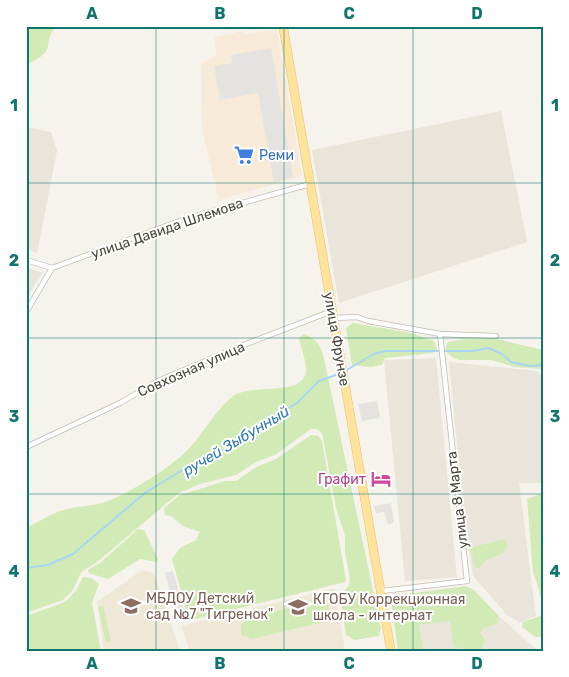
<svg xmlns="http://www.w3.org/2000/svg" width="569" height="677" viewBox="0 0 569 677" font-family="Rubik,sans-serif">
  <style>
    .residential { fill: #eae5da }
    .commercial { fill: #f7ead8 }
    .education { fill: #efe8d6 }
    .green { fill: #d2eab5 }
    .parking { fill: #e5e3e0 }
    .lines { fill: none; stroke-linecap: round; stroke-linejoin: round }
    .stream { stroke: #a9d4f2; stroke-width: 2 }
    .minor-casing { stroke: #c2bbae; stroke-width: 6 }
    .primary-casing { stroke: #e6c16a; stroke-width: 9 }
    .minor { stroke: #fff; stroke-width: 4.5 }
    .primary { stroke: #ffe39c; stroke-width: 8 }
    .grid { fill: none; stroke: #0f766e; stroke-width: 1; stroke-opacity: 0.55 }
    .labels { text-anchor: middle; stroke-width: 4; stroke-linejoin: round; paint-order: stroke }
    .shop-label { font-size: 14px; fill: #366cbe; stroke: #fff; text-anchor: start }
    .street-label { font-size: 14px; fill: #4b4439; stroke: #fff }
    .hotel-label { font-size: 14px; fill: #b23c85; stroke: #fff; text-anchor: end }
    .education-label { font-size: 14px; fill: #785e54; stroke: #fff; text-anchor: start }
    .water-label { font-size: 15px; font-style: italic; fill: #2e7ab2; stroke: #fff }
    .neatline { fill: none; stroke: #0f766e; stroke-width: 2 }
    .grid-label { font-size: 16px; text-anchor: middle; font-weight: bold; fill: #0f766e }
  </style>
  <rect width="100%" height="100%" fill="#f6f3ec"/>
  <g class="residential">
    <path d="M501,111L527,242L339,303L312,150Z"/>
    <path d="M26,127L51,132L57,151L37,253L26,249Z"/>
    <path d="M26,267L43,273L26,298Z"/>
    <path d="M436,358L457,577L405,581L384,360Z"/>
    <path d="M449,362L537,371L543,378V483H519L536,616L520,623L507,615L473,576L464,517Z"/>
    <path d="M466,587L538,651H400L391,596Z"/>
  </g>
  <path class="commercial" d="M277,29L302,176L219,200L202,130L201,64L216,55L215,37L243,31L245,34Z"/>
  <g class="education">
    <path d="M142,570L154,573L180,651H104L97,602Z"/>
    <path d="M335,588L345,651H190L181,626Z"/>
  </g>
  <g class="green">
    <path d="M29,26H56C39,48 61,48 26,65V28Z"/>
    <path d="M353,323L411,333L434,341L437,349L433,353L385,358L382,365L371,367L352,365L346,328Z"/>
    <path d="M304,334C315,338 319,343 323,354L381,628L379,636L355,640L346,635L340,596L349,585L350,578L345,553V536L336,508L322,433L316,429H311L275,455L256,462L236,475L200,484L179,493L96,563L81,572L73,590L63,600L26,613V528C37,523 49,515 60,511C74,506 91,507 105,502C131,492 158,475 180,457C201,440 212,413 232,397C250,382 304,398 306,371C306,359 301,349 299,338Z"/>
    <path d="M497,339L543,350V369L515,367L491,360H459L452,357L445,350L448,342L465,339Z"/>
    <path d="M311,435L318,436L322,441L346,580L345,582L191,620L188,617L172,559L180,548L196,540L200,532L183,526L171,516L165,515L164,508L180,495L225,481H236L256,467L276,459Z"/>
    <path d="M543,493V605C542,601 535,575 533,572L527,499Z"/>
    <path d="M138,529L144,530L158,559L157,562L140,559L108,579L89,573L88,570L100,563Z"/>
    <path d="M500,540H504L508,545L502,554L486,560L479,568H475L470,548Z"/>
    <path d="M83,577L91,578L99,584L92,603L101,651H26V616L65,602L76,591Z"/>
    <path d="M466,586L474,590L499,616L497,624L482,629L480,632L485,640L481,651H463L462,648L454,647L450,622L448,621L419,625L423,651H398L391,600L392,596Z"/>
    <path d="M319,601L328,604L330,613L323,622L252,639L241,635V625L247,618Z"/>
    <path d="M103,606L111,641L106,642L98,607Z"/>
    <path d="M543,615V637H535L522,627L523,622Z"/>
  </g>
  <g class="parking">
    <path d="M271,48L293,177L274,183L258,93L220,100L214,66L232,63L231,55Z"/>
    <path d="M377,401L380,418L362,421L358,404Z"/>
    <path d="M391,503L394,522L388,525L384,512L376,513L374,506Z"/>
    <path d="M173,571L185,614L177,617L165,573Z"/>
  </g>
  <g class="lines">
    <g class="stream">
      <path d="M345,371L374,354L385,351H473L489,348L502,354L511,362L530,366L543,365"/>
      <path d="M26,568L48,565L73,554L145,493L179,472L237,443L263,423L297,403L319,381L341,373"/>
    </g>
    <defs>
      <g id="minor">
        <path d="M26,260L52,268L185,219L310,184"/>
        <path d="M26,312L52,268"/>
        <path d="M333,318L357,317L368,321L440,334L496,336"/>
        <path d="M26,447L120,403L158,381L241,346L332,311"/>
        <path d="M382,591L467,581L440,334"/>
      </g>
      <path id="primary" d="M283,26L391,651"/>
    </defs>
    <use href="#minor" class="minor-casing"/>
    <use href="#primary" class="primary-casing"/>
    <use href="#minor" class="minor"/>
    <use href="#primary" class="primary"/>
  </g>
  <path class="grid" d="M156,26V651M284,26V651M413,26V651M26,183H543M26,338H543M26,494H543"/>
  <defs>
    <symbol id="supermarket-bare" viewBox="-9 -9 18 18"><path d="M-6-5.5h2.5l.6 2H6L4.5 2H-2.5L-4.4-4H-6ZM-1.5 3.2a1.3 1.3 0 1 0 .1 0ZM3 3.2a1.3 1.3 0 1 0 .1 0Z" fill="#3f7fe0" stroke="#fff" stroke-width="2.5" paint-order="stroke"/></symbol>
    <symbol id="hotel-bare" viewBox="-9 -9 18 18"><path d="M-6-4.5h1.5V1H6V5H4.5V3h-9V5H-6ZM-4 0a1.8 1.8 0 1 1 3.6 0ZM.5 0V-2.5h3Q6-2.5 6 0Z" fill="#d1479c" stroke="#fff" stroke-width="2.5" paint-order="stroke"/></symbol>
    <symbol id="school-bare" viewBox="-9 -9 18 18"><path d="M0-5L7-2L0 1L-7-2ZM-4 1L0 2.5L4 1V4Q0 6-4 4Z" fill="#8d6e63" stroke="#fff" stroke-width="2.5" paint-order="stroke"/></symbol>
  </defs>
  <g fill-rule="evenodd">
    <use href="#supermarket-bare" x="230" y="141" width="28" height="28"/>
    <use href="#hotel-bare" x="367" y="465" width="28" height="28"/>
    <use href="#school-bare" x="117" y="592" width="28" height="28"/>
    <use href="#school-bare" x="284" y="593" width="28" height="28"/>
  </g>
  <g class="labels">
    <g class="shop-label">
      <text x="259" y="160">Реми</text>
    </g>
    <g class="street-label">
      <text transform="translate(167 228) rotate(-19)" y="5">улица Давида Шлемова</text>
      <text transform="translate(337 339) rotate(80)" y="5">улица Фрунзе</text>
      <text transform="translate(191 369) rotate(-24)" y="5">Совхозная улица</text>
      <text transform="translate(457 500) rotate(-97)" y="5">улица 8 Марта</text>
    </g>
    <g class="hotel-label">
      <text x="366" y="484">Графит</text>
    </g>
    <g class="education-label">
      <text x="146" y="603">МБДОУ Детский<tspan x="146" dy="16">сад №7 "Тигренок"</tspan></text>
      <text x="313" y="604">КГОБУ Коррекционная<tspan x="313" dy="16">школа - интернат</tspan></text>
    </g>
    <g class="water-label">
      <text transform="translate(236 441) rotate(-31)" y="5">ручей Зыбунный</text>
    </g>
  </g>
  <rect width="569" height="677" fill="none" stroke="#ffffff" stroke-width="55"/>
  <rect x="28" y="28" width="514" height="622" class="neatline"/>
  <g class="grid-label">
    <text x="92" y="19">A</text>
    <text x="220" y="19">B</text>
    <text x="349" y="19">C</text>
    <text x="477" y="19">D</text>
    <text x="14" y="111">1</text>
    <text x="555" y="111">1</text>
    <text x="14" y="266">2</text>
    <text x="555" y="266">2</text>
    <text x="14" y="422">3</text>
    <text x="555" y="422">3</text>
    <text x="14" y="577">4</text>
    <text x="555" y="577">4</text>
    <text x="92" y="669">A</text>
    <text x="220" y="669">B</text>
    <text x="349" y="669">C</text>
    <text x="477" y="669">D</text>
  </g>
</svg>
